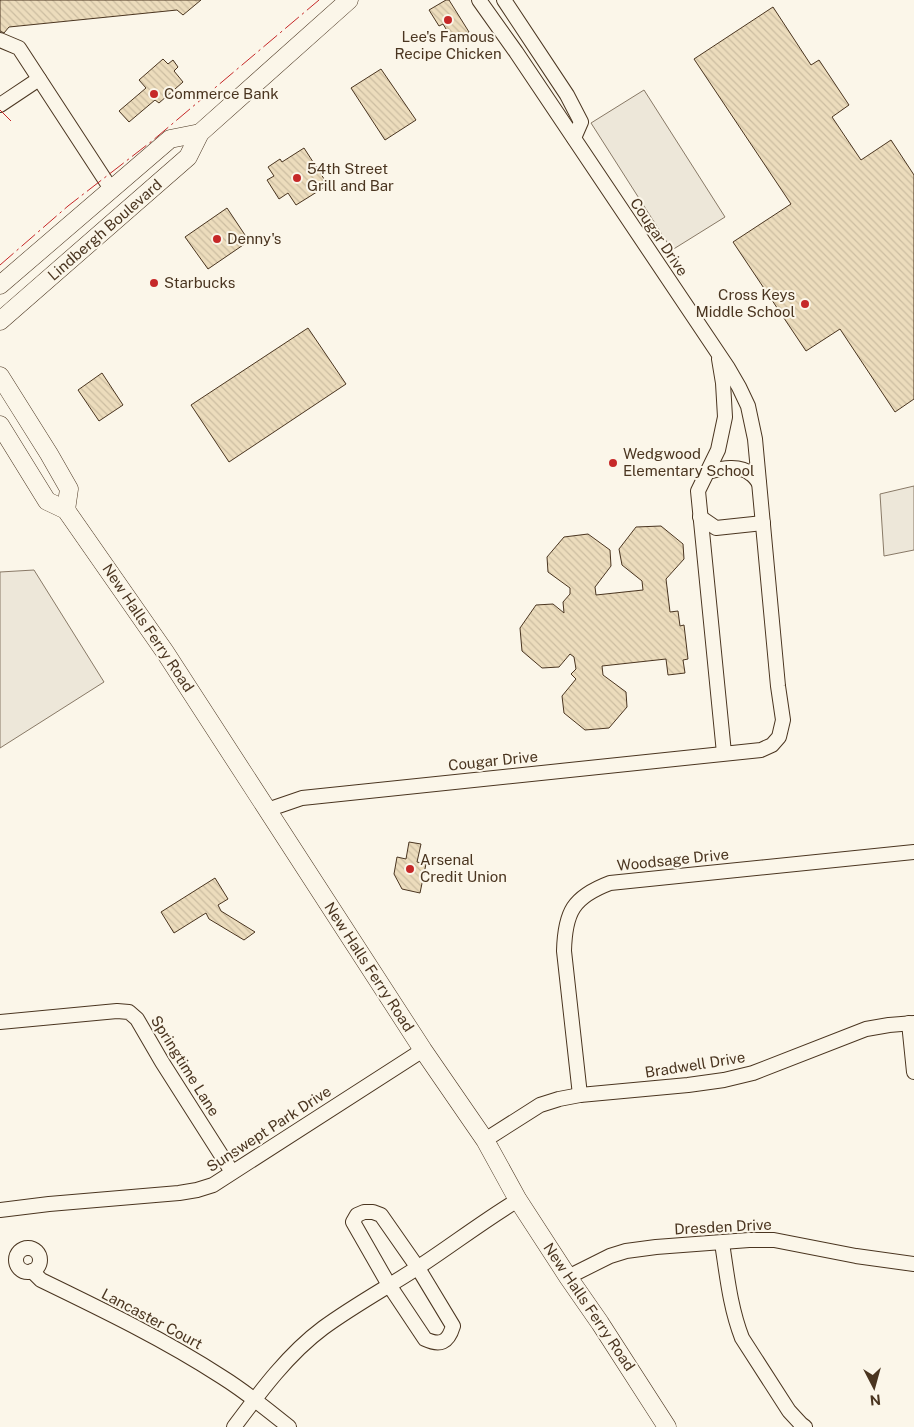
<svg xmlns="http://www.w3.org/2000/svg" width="914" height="1427" viewBox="0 0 914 1427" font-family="'Public Sans',sans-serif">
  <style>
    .parking { fill: #ede7d9; stroke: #887966 }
    .building { fill: url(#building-back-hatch); stroke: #4a3520 }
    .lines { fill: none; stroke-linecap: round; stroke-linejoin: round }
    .minor-casing { stroke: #4a3520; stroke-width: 16 }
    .major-casing { stroke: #4a3520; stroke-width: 19 }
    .minor { stroke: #fbf6e9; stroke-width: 14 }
    .major { stroke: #fbf6e9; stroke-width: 18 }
    .power { stroke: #c62828; stroke-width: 1; stroke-dasharray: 18 4 2.5 4; stroke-linecap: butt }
    .poi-dot { fill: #c62828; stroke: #fbf6e9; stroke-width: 2 }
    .labels { text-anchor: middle; stroke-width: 4; stroke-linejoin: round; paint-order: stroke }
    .poi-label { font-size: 15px; fill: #4a3520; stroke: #fbf6e9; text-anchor: start }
    .street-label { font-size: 15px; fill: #4a3520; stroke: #fbf6e9 }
  </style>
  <defs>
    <pattern id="building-back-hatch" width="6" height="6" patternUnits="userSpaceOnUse" patternTransform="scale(1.25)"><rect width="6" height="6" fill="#ecdcbc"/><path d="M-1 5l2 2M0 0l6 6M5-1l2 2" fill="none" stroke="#ccbda1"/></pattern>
  </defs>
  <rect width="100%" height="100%" fill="#fbf6e9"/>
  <g class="parking">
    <path d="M644,90L725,217L672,250L591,123Z"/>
    <path d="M914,486V550L884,556L880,494Z"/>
    <path d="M34,570L104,682L0,748V572Z"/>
  </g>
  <g class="building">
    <path d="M0,0H201L183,15L177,10L9,27L4,33L0,31Z"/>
    <path d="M446,0H449L469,32L454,42L443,24L439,26L429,10Z"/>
    <path d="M773,7L811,65L819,60L849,105L832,117L861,160L891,140L914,175V399L895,412L840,329L806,351L733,242L791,204L694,59Z"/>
    <path d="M163,59L168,64L173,60L178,67L174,71L183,82L159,103L155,100L129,122L119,111L146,88L139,80Z"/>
    <path d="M381,69L416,120L385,140L351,88Z"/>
    <path d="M304,148L328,185L296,205L288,193L279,199L267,180L274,176L268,167L280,159L282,162Z"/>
    <path d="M227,208L249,241L208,269L185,237Z"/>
    <path d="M308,328L346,384L229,462L191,405Z"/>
    <path d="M102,373L123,405L99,421L78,390Z"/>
    <path d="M661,526L683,544L684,559L666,579L670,612L678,611L680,626L684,625L688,659L683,660L685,673L668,675L666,659L602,666L603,675L626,692L627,707L609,728L585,730L564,713L562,696L576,679L571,674L576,669L574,657L570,654L559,667L542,668L522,651L520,628L536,605L553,604L564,613L563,602L570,594V588L548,572L547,557L564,537L588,534L610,550L611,566L595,587L596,595L643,590L642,581L622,565L619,549L636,527Z"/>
    <path d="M409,842L421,844L417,862L426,864L420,893L402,889L394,874L397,857L406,859Z"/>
    <path d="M215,878L228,899L218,905L221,911L255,932L244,940L209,919L206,913L174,933L161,912Z"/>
  </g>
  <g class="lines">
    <defs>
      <g id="minor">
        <path d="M504,0L567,95L581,122L574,138"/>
        <path d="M0,40L19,48L111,189"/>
        <path d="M0,105L39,79"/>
        <path d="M719,359L723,383L725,417L718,450L698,491L724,753"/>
        <path d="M707,472C720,469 739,464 751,474C754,476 757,480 759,483"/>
        <path d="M700,517L716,528L763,523"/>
        <path d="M267,810L302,798L761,750L772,745L779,737L783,720L778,686L755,439L748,406L739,387L728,368L516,52L479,0"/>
        <path d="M0,1022L117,1011L129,1012L137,1019L162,1062L232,1172"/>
        <path d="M909,1023L914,1072"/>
        <path d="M580,1095L564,951C565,912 573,897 610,883L914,852"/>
        <path d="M485,1140L540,1105L559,1099L580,1095L688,1085L724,1080L753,1073L866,1029L889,1025L914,1023"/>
        <path d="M0,1210L49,1204L179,1193L197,1190L213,1185L423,1050"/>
        <path d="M364,1212H373L381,1215L418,1268L453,1326C448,1343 440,1346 425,1339L389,1285L353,1222L357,1215Z"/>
        <path d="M722,1243C727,1275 730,1307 742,1338L789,1411L801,1424L805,1427"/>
        <circle cx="28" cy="1260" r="12"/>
        <path d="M32,1271L41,1280C103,1310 165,1340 222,1377C246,1392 267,1409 289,1427"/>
        <path d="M568,1277L610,1256L626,1251L656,1247L749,1240H774L856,1256L914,1264"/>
        <path d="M234,1427C260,1392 288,1354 323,1328C353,1306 386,1288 417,1268C451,1246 483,1221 518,1200"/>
      </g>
      <g id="major">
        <path d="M0,285L170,139L200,133"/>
        <path d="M0,321L188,157L200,133L349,0"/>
        <path d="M0,376L49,454L69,489L66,510"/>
        <path d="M0,425L47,501L66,510L165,652L423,1050L485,1140L518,1200L568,1277L600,1323L667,1427"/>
      </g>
    </defs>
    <use href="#minor" class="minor-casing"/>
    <use href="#major" class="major-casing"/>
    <use href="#minor" class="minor"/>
    <use href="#major" class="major"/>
    <g class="power">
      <path d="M0,110L11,121"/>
      <path d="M0,265L68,206L152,141L319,0"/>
    </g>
  </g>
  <g class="poi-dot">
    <circle cx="448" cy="20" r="5"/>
    <circle cx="154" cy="94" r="5"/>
    <circle cx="297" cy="178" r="5"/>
    <circle cx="217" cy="239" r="5"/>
    <circle cx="154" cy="283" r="5"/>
    <circle cx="805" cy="304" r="5"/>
    <circle cx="613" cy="463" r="5"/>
    <circle cx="410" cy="869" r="5"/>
  </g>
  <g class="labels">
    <g class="poi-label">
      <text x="448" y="42" text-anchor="middle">Lee's Famous<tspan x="448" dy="17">Recipe Chicken</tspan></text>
      <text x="164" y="99">Commerce Bank</text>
      <text x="307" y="174">54th Street<tspan x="307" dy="17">Grill and Bar</tspan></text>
      <text x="227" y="244">Denny's</text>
      <text x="164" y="288">Starbucks</text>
      <text x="795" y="300" text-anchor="end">Cross Keys<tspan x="795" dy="17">Middle School</tspan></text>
      <text x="623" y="459">Wedgwood<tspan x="623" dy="17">Elementary School</tspan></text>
      <text x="420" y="865">Arsenal<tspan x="420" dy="17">Credit Union</tspan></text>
    </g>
    <g class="street-label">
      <text transform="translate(105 230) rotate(-41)" y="5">Lindbergh Boulevard</text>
      <text transform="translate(659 237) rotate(56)" y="5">Cougar Drive</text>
      <text transform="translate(148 628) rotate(56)" y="5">New Halls Ferry Road</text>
      <text transform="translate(493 761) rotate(-6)" y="5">Cougar Drive</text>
      <text transform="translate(673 860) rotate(-6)" y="5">Woodsage Drive</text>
      <text transform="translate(369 967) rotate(57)" y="5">New Halls Ferry Road</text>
      <text transform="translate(695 1065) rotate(-9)" y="5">Bradwell Drive</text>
      <text transform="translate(185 1066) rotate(58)" y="5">Springtime Lane</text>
      <text transform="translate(269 1129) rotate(-33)" y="5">Sunswept Park Drive</text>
      <text transform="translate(723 1227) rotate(-3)" y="5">Dresden Drive</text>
      <text transform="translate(589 1307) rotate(56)" y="5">New Halls Ferry Road</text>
      <text transform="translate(152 1319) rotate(28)" y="5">Lancaster Court</text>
    </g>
  </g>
  <g transform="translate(874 1387) rotate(174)" stroke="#fbf6e9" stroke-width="4" paint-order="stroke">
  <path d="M0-4L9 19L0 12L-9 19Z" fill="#4a3520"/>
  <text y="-8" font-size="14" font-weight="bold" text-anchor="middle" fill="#4a3520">N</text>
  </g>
</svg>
